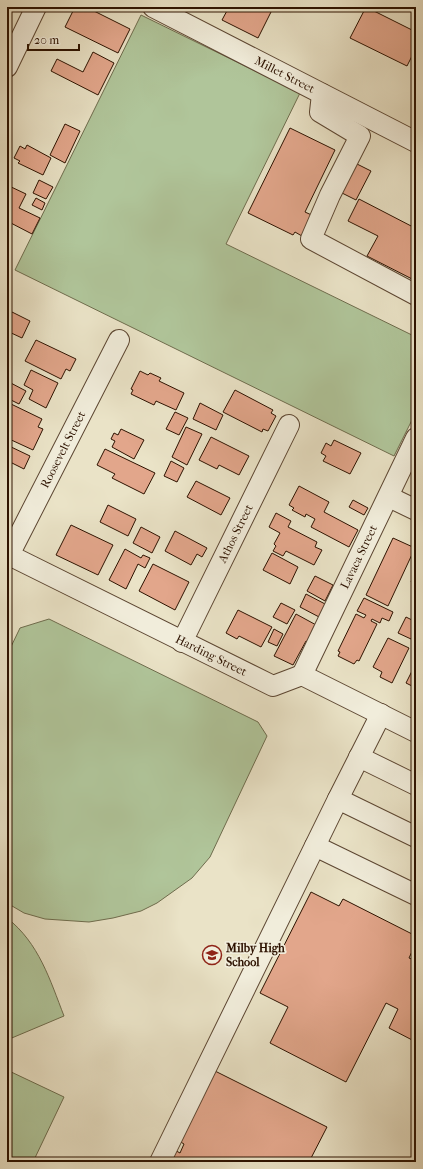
<svg xmlns="http://www.w3.org/2000/svg" width="423" height="1169" viewBox="0 0 423 1169" font-family="'IM FELL French Canon',serif">
  <style>
    .green { fill: #b0c59a; stroke: #6e6c4d }
    .building { fill: #e2a68b; stroke: #2d1200 }
    .lines { fill: none; stroke-linecap: round; stroke-linejoin: round }
    .minor-casing { stroke: #5c4632; stroke-width: 22 }
    .minor { stroke: #f1eddb; stroke-width: 20 }
    .labels { text-anchor: middle; stroke-width: 3.5; stroke-linejoin: round; paint-order: stroke }
    .street-label { font-size: 12px; fill: #2d1200; stroke: #f1eddb }
    .poi-label { font-size: 12px; font-weight: bold; fill: #2d1200; stroke: #f1eddb; text-anchor: start }
  </style>
  <rect width="100%" height="100%" fill="#eae3c7"/>
  <filter id="stains"><feTurbulence type="fractalNoise" baseFrequency=".005" numOctaves="4"/><feColorMatrix values="0 0 0 0 .2 0 0 0 0 .09 0 0 0 0 .02 0 0 0 .5 -.17"/></filter>
  <radialGradient id="worn" r=".72"><stop offset=".6" stop-color="#630" stop-opacity="0"/><stop offset="1" stop-color="#630" stop-opacity=".3"/></radialGradient>
  <g class="green">
    <path d="M141,15L300,93L226,244L416,337V412L394,456L15,270Z"/>
    <path d="M49,619L258,722L267,736L210,857L192,878L157,903L141,911L113,918L89,922L45,919L24,913L7,903V655L20,628Z"/>
    <path d="M7,918C39,943 50,980 64,1016L7,1040Z"/>
    <path d="M7,1070L64,1097L33,1162H7Z"/>
  </g>
  <g class="building">
    <path d="M75,7H86L130,29L118,53L65,27Z"/>
    <path d="M229,7H267L272,10L258,38L222,20Z"/>
    <path d="M366,7L416,32V48L407,66L350,38Z"/>
    <path d="M93,52L114,63L98,95L51,71L57,59L83,72Z"/>
    <path d="M65,124L80,131L65,163L50,155Z"/>
    <path d="M290,128L335,150L305,212L318,218L307,239L295,232L293,235L248,213Z"/>
    <path d="M27,145L51,158L43,175L18,163L20,161L14,158L20,146L25,149Z"/>
    <path d="M353,162L371,171L356,200L338,191Z"/>
    <path d="M39,180L53,187L46,199L33,193Z"/>
    <path d="M7,185L26,194L19,208L40,218L32,234L7,221Z"/>
    <path d="M36,198L45,203L42,210L32,205Z"/>
    <path d="M359,199L415,228L416,226V281L367,256L378,236L348,221Z"/>
    <path d="M12,312L30,321L22,338L7,331V323Z"/>
    <path d="M36,340L76,359L70,371L66,369L61,379L25,361Z"/>
    <path d="M31,370L58,383L46,408L29,399L33,390L24,385Z"/>
    <path d="M140,371L148,375L150,373L161,378L159,381L184,393L176,410L156,401L154,405L131,394L133,390L131,389Z"/>
    <path d="M7,381L26,391L19,404L7,398Z"/>
    <path d="M235,390L273,410L271,413L276,416L268,431L263,429L262,432L223,412Z"/>
    <path d="M200,403L223,415L216,430L193,419Z"/>
    <path d="M11,404L42,419L38,427L43,429L33,450L7,438V412Z"/>
    <path d="M175,412L188,418L179,435L166,429Z"/>
    <path d="M186,427L202,434L187,465L172,457Z"/>
    <path d="M121,429L144,440L134,459L112,447L115,441L111,439L114,433L118,435Z"/>
    <path d="M211,437L249,456L239,475L219,465L217,469L199,460Z"/>
    <path d="M334,440L361,453L350,474L323,461L326,456L321,453L326,443L331,446Z"/>
    <path d="M7,445L30,456L24,469L8,461L7,463Z"/>
    <path d="M105,449L155,473L144,494L112,478L115,474L97,465Z"/>
    <path d="M171,461L184,468L177,482L164,476Z"/>
    <path d="M196,481L230,498L221,515L187,497Z"/>
    <path d="M299,486L329,502L324,512L358,530L349,547L311,527L315,519L306,514L305,517L292,510L294,508L289,505Z"/>
    <path d="M353,500L368,508L364,515L349,507Z"/>
    <path d="M108,505L136,519L128,536L100,522Z"/>
    <path d="M276,513L291,521L288,527L317,542L315,547L322,550L314,565L286,551L283,556L273,551L276,546L274,544L280,533L269,527Z"/>
    <path d="M71,525L113,545L98,575L56,555Z"/>
    <path d="M141,527L160,537L152,553L133,543Z"/>
    <path d="M175,531L207,548L202,557L197,554L191,565L165,551Z"/>
    <path d="M393,538L415,548L388,606L366,595Z"/>
    <path d="M125,549L141,558L143,555L150,558L145,568L138,564L126,589L109,580Z"/>
    <path d="M272,553L298,567L290,584L263,570Z"/>
    <path d="M153,564L189,582L175,610L139,591Z"/>
    <path d="M416,573V584L411,582Z"/>
    <path d="M315,576L333,585L325,601L307,591Z"/>
    <path d="M306,594L327,605L321,618L300,607Z"/>
    <path d="M364,598L393,612L389,621L382,618L380,623L372,619L371,621L377,624L359,661L357,660L354,664L338,656L340,652L338,651L356,614L364,618L366,615L357,611Z"/>
    <path d="M281,603L295,610L287,624L273,617Z"/>
    <path d="M238,610L272,627L261,647L239,636L237,639L226,633Z"/>
    <path d="M296,614L318,626L309,643L306,641L293,665L274,656Z"/>
    <path d="M406,617L416,622V629L411,639L398,633Z"/>
    <path d="M274,629L283,634L277,646L268,642Z"/>
    <path d="M388,638L409,648L392,683L380,677L382,672L373,667Z"/>
    <path d="M416,663V693L414,692L416,688L406,683Z"/>
    <path d="M311,892L339,906L343,899L416,936V943L409,958L416,961V1042L389,1028L398,1009L386,1003L346,1082L270,1043L288,1007L260,993Z"/>
    <path d="M215,1071L327,1127L309,1162H164L171,1148L180,1153L184,1144L179,1141Z"/>
  </g>
  <g class="lines">
    <defs>
      <g id="minor">
        <path id="s1" d="M153,7L416,142"/>
        <path d="M7,67L36,7"/>
        <path d="M322,94L320,112L360,136L330,195L311,239L416,295"/>
        <path d="M389,497L416,510"/>
        <path id="s2" d="M7,554L273,686L302,675L416,732"/>
        <path id="s3" d="M7,559L119,340"/>
        <path id="s4" d="M182,642L289,425"/>
        <path id="s5" d="M302,675L416,438"/>
        <path d="M359,757L416,785"/>
        <path d="M338,799L381,714"/>
        <path d="M315,846L416,895"/>
        <path d="M160,1162L338,799L416,837"/>
      </g>
    </defs>
    <use href="#minor" class="minor-casing"/>
    <use href="#minor" class="minor"/>
  </g>
  <defs>
    <symbol id="school-ring" viewBox="-11 -11 22 22"><circle r="9.5" fill="#f1eddb" stroke="#8f2418" stroke-width="1.5"/><path d="M0-5L7-2L0 1L-7-2ZM-4 1L0 2.5L4 1V4Q0 6-4 4Z" fill="#8f2418"/></symbol>
  </defs>
  <g fill-rule="evenodd">
    <use href="#school-ring" x="201" y="944" width="22" height="22"/>
  </g>
  <g class="labels">
    <g class="street-label">
      <text dy="4" stroke="none"><textPath href="#s1" startOffset="148">Millet Street</textPath></text>
      <text dy="4" stroke="none"><textPath href="#s3" startOffset="123">Roosevelt Street</textPath></text>
      <text dy="4" stroke="none"><textPath href="#s4" startOffset="121">Athos Street</textPath></text>
      <text dy="4" stroke="none"><textPath href="#s5" startOffset="131">Lavaca Street</textPath></text>
      <text dy="4" stroke="none"><textPath href="#s2" startOffset="228">Harding Street</textPath></text>
    </g>
    <g class="poi-label">
      <text x="226" y="952">Milby High<tspan x="226" dy="14">School</tspan></text>
    </g>
  </g>
  <rect width="423" height="1169" fill="none" stroke="#eae3c7" stroke-width="24"/>
  <rect x="8" y="8" width="407" height="1153" fill="none" stroke="#2d1200" stroke-width="2"/>
  <rect x="12" y="12" width="399" height="1145" fill="none" stroke="#2d1200"/>
  <path d="M28 44v6h51v-6" fill="none" stroke="#2d1200" stroke-width="2"/>
  <text x="34" y="44" font-size="12" fill="#2d1200" stroke="#f1eddb" stroke-width="3" paint-order="stroke">20 m</text>
  <rect width="100%" height="100%" filter="url(#stains)"/>
  <rect width="100%" height="100%" fill="url(#worn)"/>
</svg>
